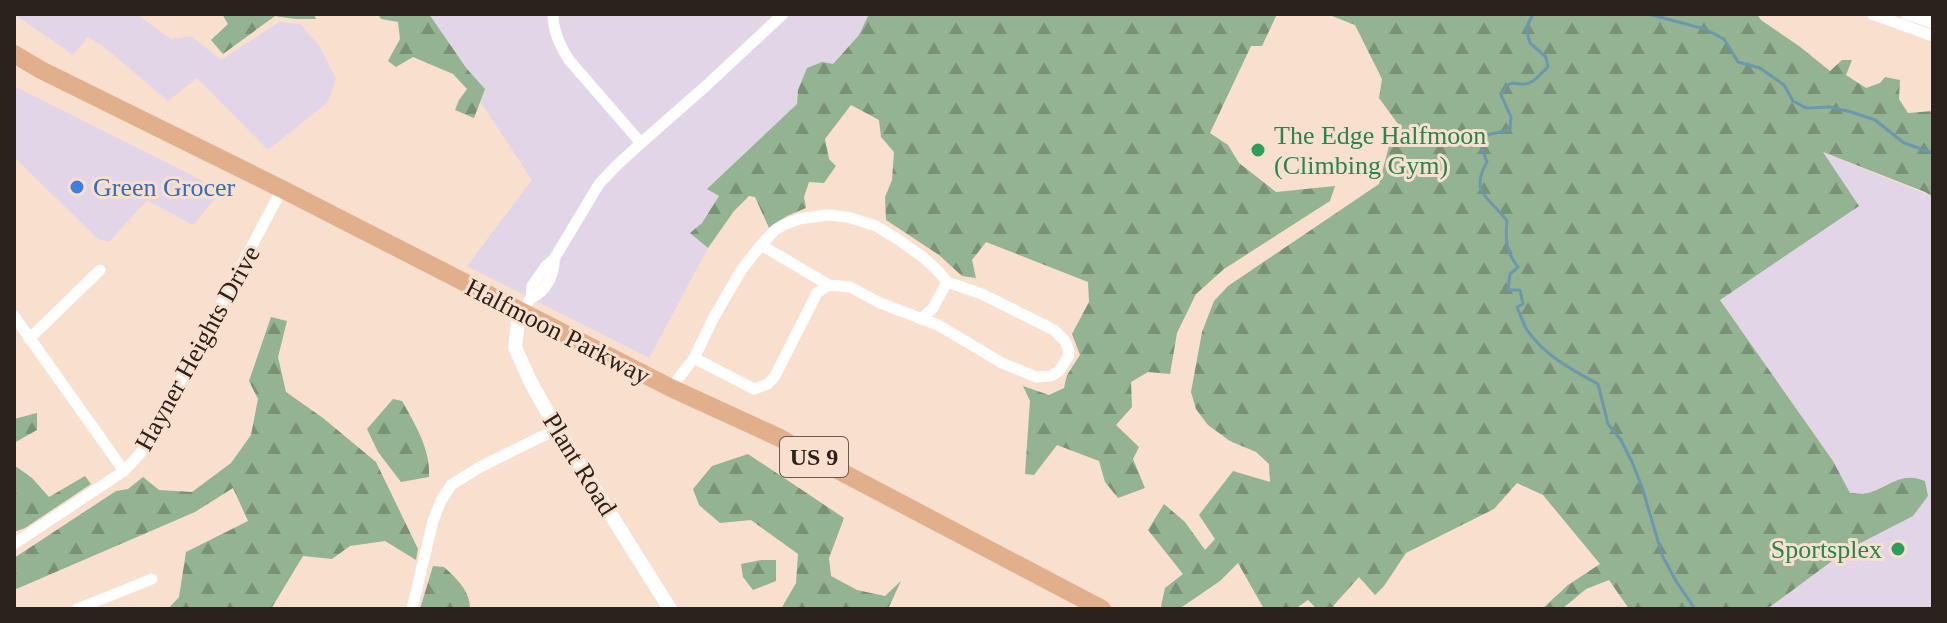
<svg xmlns="http://www.w3.org/2000/svg" width="1947" height="623" viewBox="0 0 1947 623" font-family="Georgia,serif">
  <style>
    .commercial { fill: #e2d5e8 }
    .forest { fill: url(#forest-firs) }
    .lines { fill: none; stroke-linecap: round; stroke-linejoin: round }
    .stream { stroke: #6c98ae; stroke-width: 3 }
    .minor { stroke: #fff; stroke-width: 11 }
    .tertiary { stroke: #fff; stroke-width: 14 }
    .primary { stroke: #e1af8c; stroke-width: 18 }
    .leisure-dot { fill: #2e9e5b; stroke: #f8dfce; stroke-width: 3 }
    .shop-dot { fill: #3f7fe0; stroke: #f8dfce; stroke-width: 3 }
    .labels { text-anchor: middle; stroke-width: 6; stroke-linejoin: round; paint-order: stroke }
    .shield { fill: #f8dfce; stroke: #685b51; stroke-width: 2 }
    .shield-label { font-size: 24px; font-weight: bold; fill: #2b221b }
    .leisure-label { font-size: 26px; fill: #27864d; stroke: #f8dfce; text-anchor: start }
    .shop-label { font-size: 26px; fill: #366cbe; stroke: #f8dfce; text-anchor: start }
    .street-label { font-size: 26px; fill: #2b221b; stroke: #f8dfce }
  </style>
  <defs>
    <pattern id="forest-firs" width="22" height="20" patternUnits="userSpaceOnUse" patternTransform="scale(2)"><rect width="22" height="20" fill="#93b393"/><path d="M5 1l3.5 6h-7zM16 11l3.5 6h-7z" fill="#789177"/></pattern>
  </defs>
  <rect width="100%" height="100%" fill="#f8dfce"/>
  <g class="commercial">
    <path d="M14,14H136L171,39L191,36L221,60L279,22L300,24L320,47L336,79L328,102L268,150L197,78L168,101L104,47L88,37L73,55Z"/>
    <path d="M429,14H869L859,35L833,64L798,90L797,104L708,189L719,196L702,223L691,233L708,248L649,358L467,266L532,180L480,101L485,89L467,69Z"/>
    <path d="M14,86L201,180L216,197L193,225L147,200L109,242L98,239L14,157Z"/>
    <path d="M1822,152L1933,197V609H1767L1847,550L1913,516L1927,495L1925,481L1902,478L1865,494H1850L1833,461L1720,299L1858,206Z"/>
  </g>
  <g class="forest">
    <path d="M222,14H314L316,19H295L275,16L223,54L211,40L228,24Z"/>
    <path d="M378,14H429L467,69L485,89L474,118L455,110L459,100L467,89L453,74L413,57L396,67L388,61L400,39L398,22L381,19Z"/>
    <path d="M869,14H1277L1262,46H1251L1210,133L1228,145L1239,163L1276,192L1335,186L1330,201L1224,269L1196,294L1177,333L1170,374L1148,372L1131,382L1132,407L1116,425L1139,447L1133,459L1145,488L1118,498L1105,482L1099,461L1057,445L1034,475L1025,474L1030,401L1023,386L1049,395L1064,388L1067,375L1080,355L1072,334L1089,302L1088,282L986,242L972,260L976,278L962,276L939,255L886,220L885,197L892,180L894,152L881,137L879,120L851,105L825,139L829,159L836,166L824,183L809,182L804,197L806,208L787,216L769,228L755,197L749,196L734,211L708,248L690,233L702,223L719,196L707,189L797,104L798,90L807,68L822,62L833,64L859,35Z"/>
    <path d="M1327,14H1757L1761,20L1799,46L1830,71L1842,60H1852L1846,75L1866,88L1880,83L1885,77L1900,80L1899,99L1908,113L1933,111V197L1925,192L1823,152L1859,206L1720,300L1833,461L1850,493C1851,493 1862,494 1863,494C1887,490 1899,470 1925,481L1928,496L1913,516L1847,550L1767,609H1629L1609,580L1586,589L1562,609H1542L1568,585L1600,564L1543,495L1517,483L1494,509L1406,553L1384,586L1375,595L1359,577L1334,605L1333,609H1317L1308,600L1295,609H1264L1238,563L1220,581L1179,609H1163L1161,606L1165,588L1183,574L1148,530L1164,504L1185,522L1205,550L1215,539L1199,515L1233,471L1270,482L1269,464L1256,452L1230,441L1208,425L1196,409L1191,392L1202,332L1214,301L1228,286L1379,184L1390,142L1398,124L1379,98L1382,79L1355,25Z"/>
    <path d="M271,317L287,321L278,357L286,392L323,418L376,462L418,549L416,560L385,541L350,546L332,559L303,556L271,609H168L179,597L186,552L248,521L233,488L195,512L14,590V558L116,491L128,489L143,477L159,490L192,492L231,463L251,435L258,399L249,381Z"/>
    <path d="M393,399L402,401C415,424 431,450 429,477L401,482L378,452L367,429Z"/>
    <path d="M37,413V430L14,443V419Z"/>
    <path d="M748,454L844,518L829,558L831,576L857,590L885,596L901,581L888,609H781L796,583L798,554L751,520L720,523L699,505L693,489L712,466Z"/>
    <path d="M14,465L32,478L49,497L85,476L91,484L25,528L14,532Z"/>
    <path d="M761,560H776V581L753,590L743,577L741,564Z"/>
    <path d="M433,566L444,567C457,579 470,591 470,609H420Z"/>
  </g>
  <g class="lines">
    <g class="stream">
      <path d="M1533,14L1526,28L1530,43L1546,57L1548,67C1543,71 1537,79 1531,82C1517,90 1512,73 1501,95L1511,117L1510,129C1501,134 1492,132 1482,137L1480,143L1487,162C1468,194 1492,199 1507,221C1505,241 1506,252 1518,267L1510,274L1508,290H1520L1523,304L1517,307C1520,314 1523,323 1527,330C1544,355 1572,370 1598,384L1608,424L1621,440L1632,462L1642,487L1662,555L1676,581L1695,609"/>
      <path d="M1648,14L1705,29L1724,39L1738,62L1760,68L1784,85L1793,101L1806,108L1830,107L1851,112L1875,120L1904,143L1933,153"/>
    </g>
    <g class="minor">
      <path d="M553,14C553,31 560,46 569,60L641,143L707,85L783,14"/>
      <path d="M1872,14L1933,36"/>
      <path d="M1906,14L1933,23"/>
      <path d="M531,298C546,292 555,274 554,259"/>
      <path d="M522,312L531,298L532,286L546,266L554,259L599,184L615,167L641,143"/>
      <path d="M14,316L124,471"/>
      <path d="M921,319L933,308L947,282"/>
      <path d="M29,339L100,270"/>
      <path d="M694,358L754,389L768,384L775,376L817,293L829,285"/>
      <path d="M671,388L694,358L714,317L742,269L761,245L775,230L783,225L799,219L827,215L848,217L876,226L899,240L924,258L940,273L947,282L982,294L1054,330L1065,341L1069,351L1068,357L1059,371L1051,376L1036,377L1002,363L938,325L880,303L850,287L829,285L761,245"/>
      <path d="M14,544L124,471L145,448L282,189"/>
      <path d="M77,609L152,579"/>
      <path d="M412,609L433,521L441,501L451,485L480,467L557,429"/>
    </g>
    <path class="tertiary" d="M522,312L518,323L515,347L530,381L557,429L670,609"/>
    <path class="primary" d="M14,54L41,70L282,189L671,388L780,438L830,466L1102,609"/>
  </g>
  <g class="leisure-dot">
    <circle cx="1258" cy="150" r="8"/>
    <circle cx="1898" cy="549" r="8"/>
  </g>
  <circle class="shop-dot" cx="77" cy="187" r="8"/>
  <g class="labels">
    <rect class="shield" x="780" y="437" width="68" height="40" rx="6"/>
    <g class="shield-label">
      <text x="814" y="465">US 9</text>
    </g>
    <g class="leisure-label">
      <text x="1274" y="144">The Edge Halfmoon<tspan x="1274" dy="30">(Climbing Gym)</tspan></text>
      <text x="1882" y="558" text-anchor="end">Sportsplex</text>
    </g>
    <g class="shop-label">
      <text x="93" y="196">Green Grocer</text>
    </g>
    <g class="street-label">
      <text transform="translate(558 331) rotate(27)" y="9">Halfmoon Parkway</text>
      <text transform="translate(197 348) rotate(-61)" y="9">Hayner Heights Drive</text>
      <text transform="translate(580 464) rotate(58)" y="9">Plant Road</text>
    </g>
  </g>
  <rect width="1947" height="623" fill="none" stroke="#2b221b" stroke-width="32"/>
</svg>
